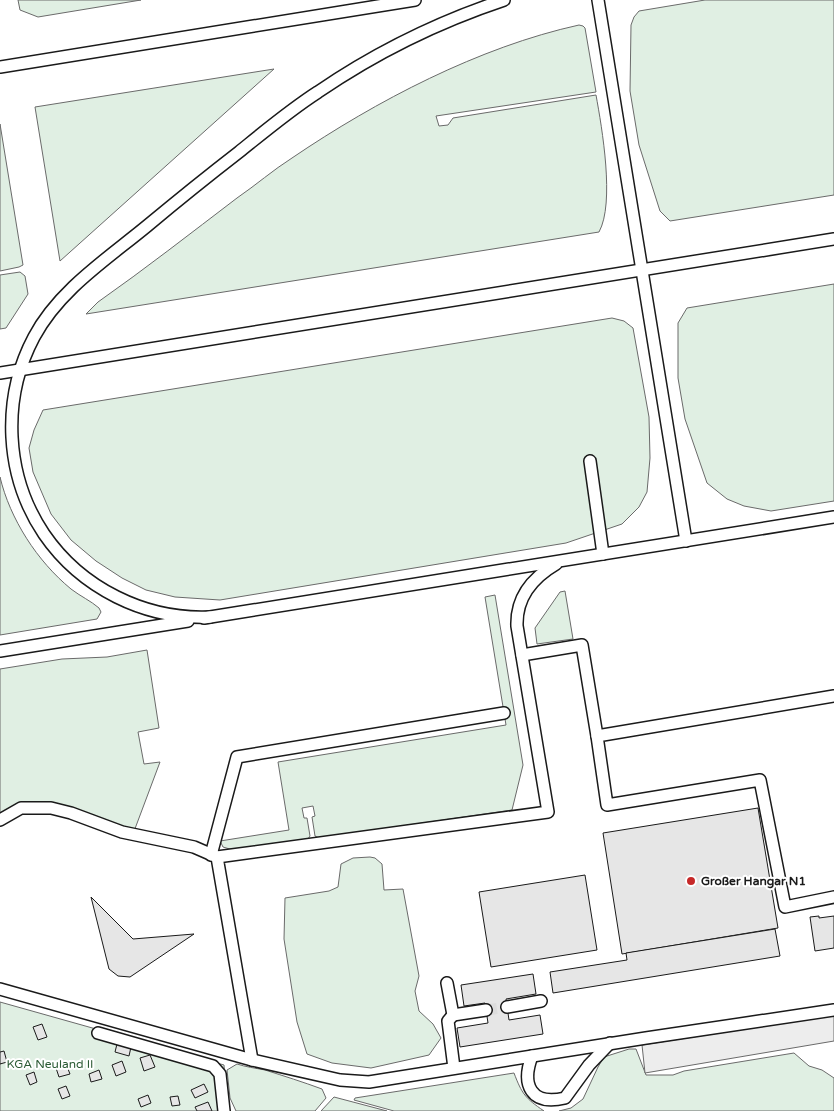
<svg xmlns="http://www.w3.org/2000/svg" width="834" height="1111" viewBox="0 0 834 1111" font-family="'Varela Round',sans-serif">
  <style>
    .green { fill: #e0efe3; stroke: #6a6a6a }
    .parking { fill: #ededed; stroke: #6a6a6a }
    .building { fill: #e6e6e6; stroke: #1a1a1a }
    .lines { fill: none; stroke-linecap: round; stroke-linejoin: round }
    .minor-tunnel { stroke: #ddd; stroke-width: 11; stroke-dasharray: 11 5.5; stroke-linecap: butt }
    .minor-casing { stroke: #1a1a1a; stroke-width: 14 }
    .minor { stroke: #fff; stroke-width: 11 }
    .poi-dot { fill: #c62828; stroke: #fff; stroke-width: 2 }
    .labels { text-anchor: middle; stroke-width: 4; stroke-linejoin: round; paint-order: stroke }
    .poi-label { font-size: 12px; font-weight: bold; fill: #1a1a1a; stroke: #fff; text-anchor: start }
    .park-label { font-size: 12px; fill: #2b5a34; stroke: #fff }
  </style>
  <rect width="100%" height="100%" fill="#fff"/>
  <g class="green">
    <path d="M18,0H141L38,17L20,10Z"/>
    <path d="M705,0H834V195L670,221L660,211L639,145L630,91L631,25L634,17L639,11Z"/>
    <path d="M579,25L583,26L585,28L596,92L436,116L439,126L448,125L453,118L596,95C602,128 615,203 599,232L86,314L98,302C145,269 191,233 237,198C256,185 273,170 292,158C376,101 479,47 579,25Z"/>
    <path d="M274,69L60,261L35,107Z"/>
    <path d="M0,124L23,265L19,267L0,271Z"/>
    <path d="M20,272L25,276L28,294L6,328L0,329V275Z"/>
    <path d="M834,284V501L771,511L744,506L727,499L707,483L685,419L678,378V323L687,308Z"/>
    <path d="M612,318L624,321L633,328L649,417L650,458L647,492L639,507L622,524L566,543L220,600L175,597L146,590L122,578L96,561L71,540L51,514L33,472L29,448L34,430L43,410Z"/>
    <path d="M0,477C10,519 37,561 71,589C80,596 91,601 99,608L101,612L97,619L0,635Z"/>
    <path d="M565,591L573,639L537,644L535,628L560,592Z"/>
    <path d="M495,595L523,765L512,810L319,838L315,836L312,817L315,816L313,806L302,808L304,818H307L310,836L308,839L233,850L223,847L220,841L289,830L278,762L506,725L485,597Z"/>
    <path d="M147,650L159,728L138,732L144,764L160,762L133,834L67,808L0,816V669L62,659L107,657Z"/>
    <path d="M370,857L375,858L382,864L384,890L403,889L419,976L415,991L419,1011L433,1024L441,1038L429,1055L371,1068L332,1063L307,1054L297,1022L284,939L285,898L329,891L338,887L341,864L353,858Z"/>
    <path d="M0,1002L224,1065L227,1111H0Z"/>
    <path d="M629,1049H636L646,1075H673L684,1071L794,1053L809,1066L822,1070L834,1078V1111H559L571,1108L583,1099L598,1067L604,1057Z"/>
    <path d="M237,1064C246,1067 255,1068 265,1070C284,1076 303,1082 322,1089L326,1098L315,1111H236L230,1098L227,1070Z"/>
    <path d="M514,1073C522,1094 525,1098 544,1111H394L354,1100L355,1098Z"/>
    <path d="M334,1097L387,1111H321Z"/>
  </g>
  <path class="parking" d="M834,1015V1041L645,1073L642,1045Z"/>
  <g class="building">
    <path d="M758,808L778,928L622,954L603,833Z"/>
    <path d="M585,875L597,950L491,967L479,892Z"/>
    <path d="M91,897L133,939L194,934L130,977L118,976L109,969Z"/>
    <path d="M819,916V918L834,916V948L815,951L810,917Z"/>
    <path d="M775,929L780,956L553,993L550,972L627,960L626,953Z"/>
    <path d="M533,974L536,994L506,999L509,1020L540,1015L543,1034L460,1047L457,1028L488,1023L485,1003L464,1006L461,985Z"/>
    <path d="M42,1024L47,1037L38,1040L33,1027Z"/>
    <path d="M117,1044L131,1047L129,1056L115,1052Z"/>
    <path d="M4,1051L7,1062L0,1064V1052Z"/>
    <path d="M150,1055L155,1067L144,1071L140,1058Z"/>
    <path d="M122,1061L126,1072L116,1076L112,1065Z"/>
    <path d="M66,1064L70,1074L59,1077L56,1068Z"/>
    <path d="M99,1070L102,1079L91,1082L89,1074Z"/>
    <path d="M34,1072L37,1082L30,1085L26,1075Z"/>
    <path d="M204,1084L208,1092L195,1098L191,1090Z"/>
    <path d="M66,1086L70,1096L62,1099L58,1089Z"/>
    <path d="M148,1095L151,1103L141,1107L138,1099Z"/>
    <path d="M178,1096L180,1105L172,1106L170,1097Z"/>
    <path d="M208,1102L212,1111H197L195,1107Z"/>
  </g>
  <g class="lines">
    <path class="minor-tunnel" d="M486,1010L507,1007"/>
    <defs>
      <g id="minor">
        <path d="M598,0L686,541"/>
        <path d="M0,67L415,0"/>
        <path d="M0,373L834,239"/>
        <path d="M590,461L603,554"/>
        <path d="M210,617C145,620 81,588 44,534C5,476 1,399 34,337C59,290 107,259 147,226C177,201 208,176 239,152C265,131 290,110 318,92C375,53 438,22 504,0"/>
        <path d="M204,618L834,517"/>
        <path d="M0,651L188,621"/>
        <path d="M522,655L582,645L597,736"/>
        <path d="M834,696L597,736L607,805L760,780L785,907L834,897"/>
        <path d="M0,820L21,808H51L71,813L122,832L194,847L217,857"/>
        <path d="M211,855L237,757L504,713"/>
        <path d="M447,983L453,1015L486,1010"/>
        <path d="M0,989L252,1060L340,1080L369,1082L646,1038L834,1010"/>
        <path d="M507,1007L541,1001"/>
        <path d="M453,1015L448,1021L454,1068"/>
        <path d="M98,1033L213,1066L220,1074L224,1111"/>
        <path d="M532,1056C521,1085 531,1106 565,1098L589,1065L610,1043"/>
        <path d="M252,1060L217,857L548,812L517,626C516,598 532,578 556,564"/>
      </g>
    </defs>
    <use href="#minor" class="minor-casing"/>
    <use href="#minor" class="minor"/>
  </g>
  <circle class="poi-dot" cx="691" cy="881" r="5"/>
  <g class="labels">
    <g class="poi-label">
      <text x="701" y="885">Großer Hangar N1</text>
    </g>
    <g class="park-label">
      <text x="50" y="1068">KGA Neuland II</text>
    </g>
  </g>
</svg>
